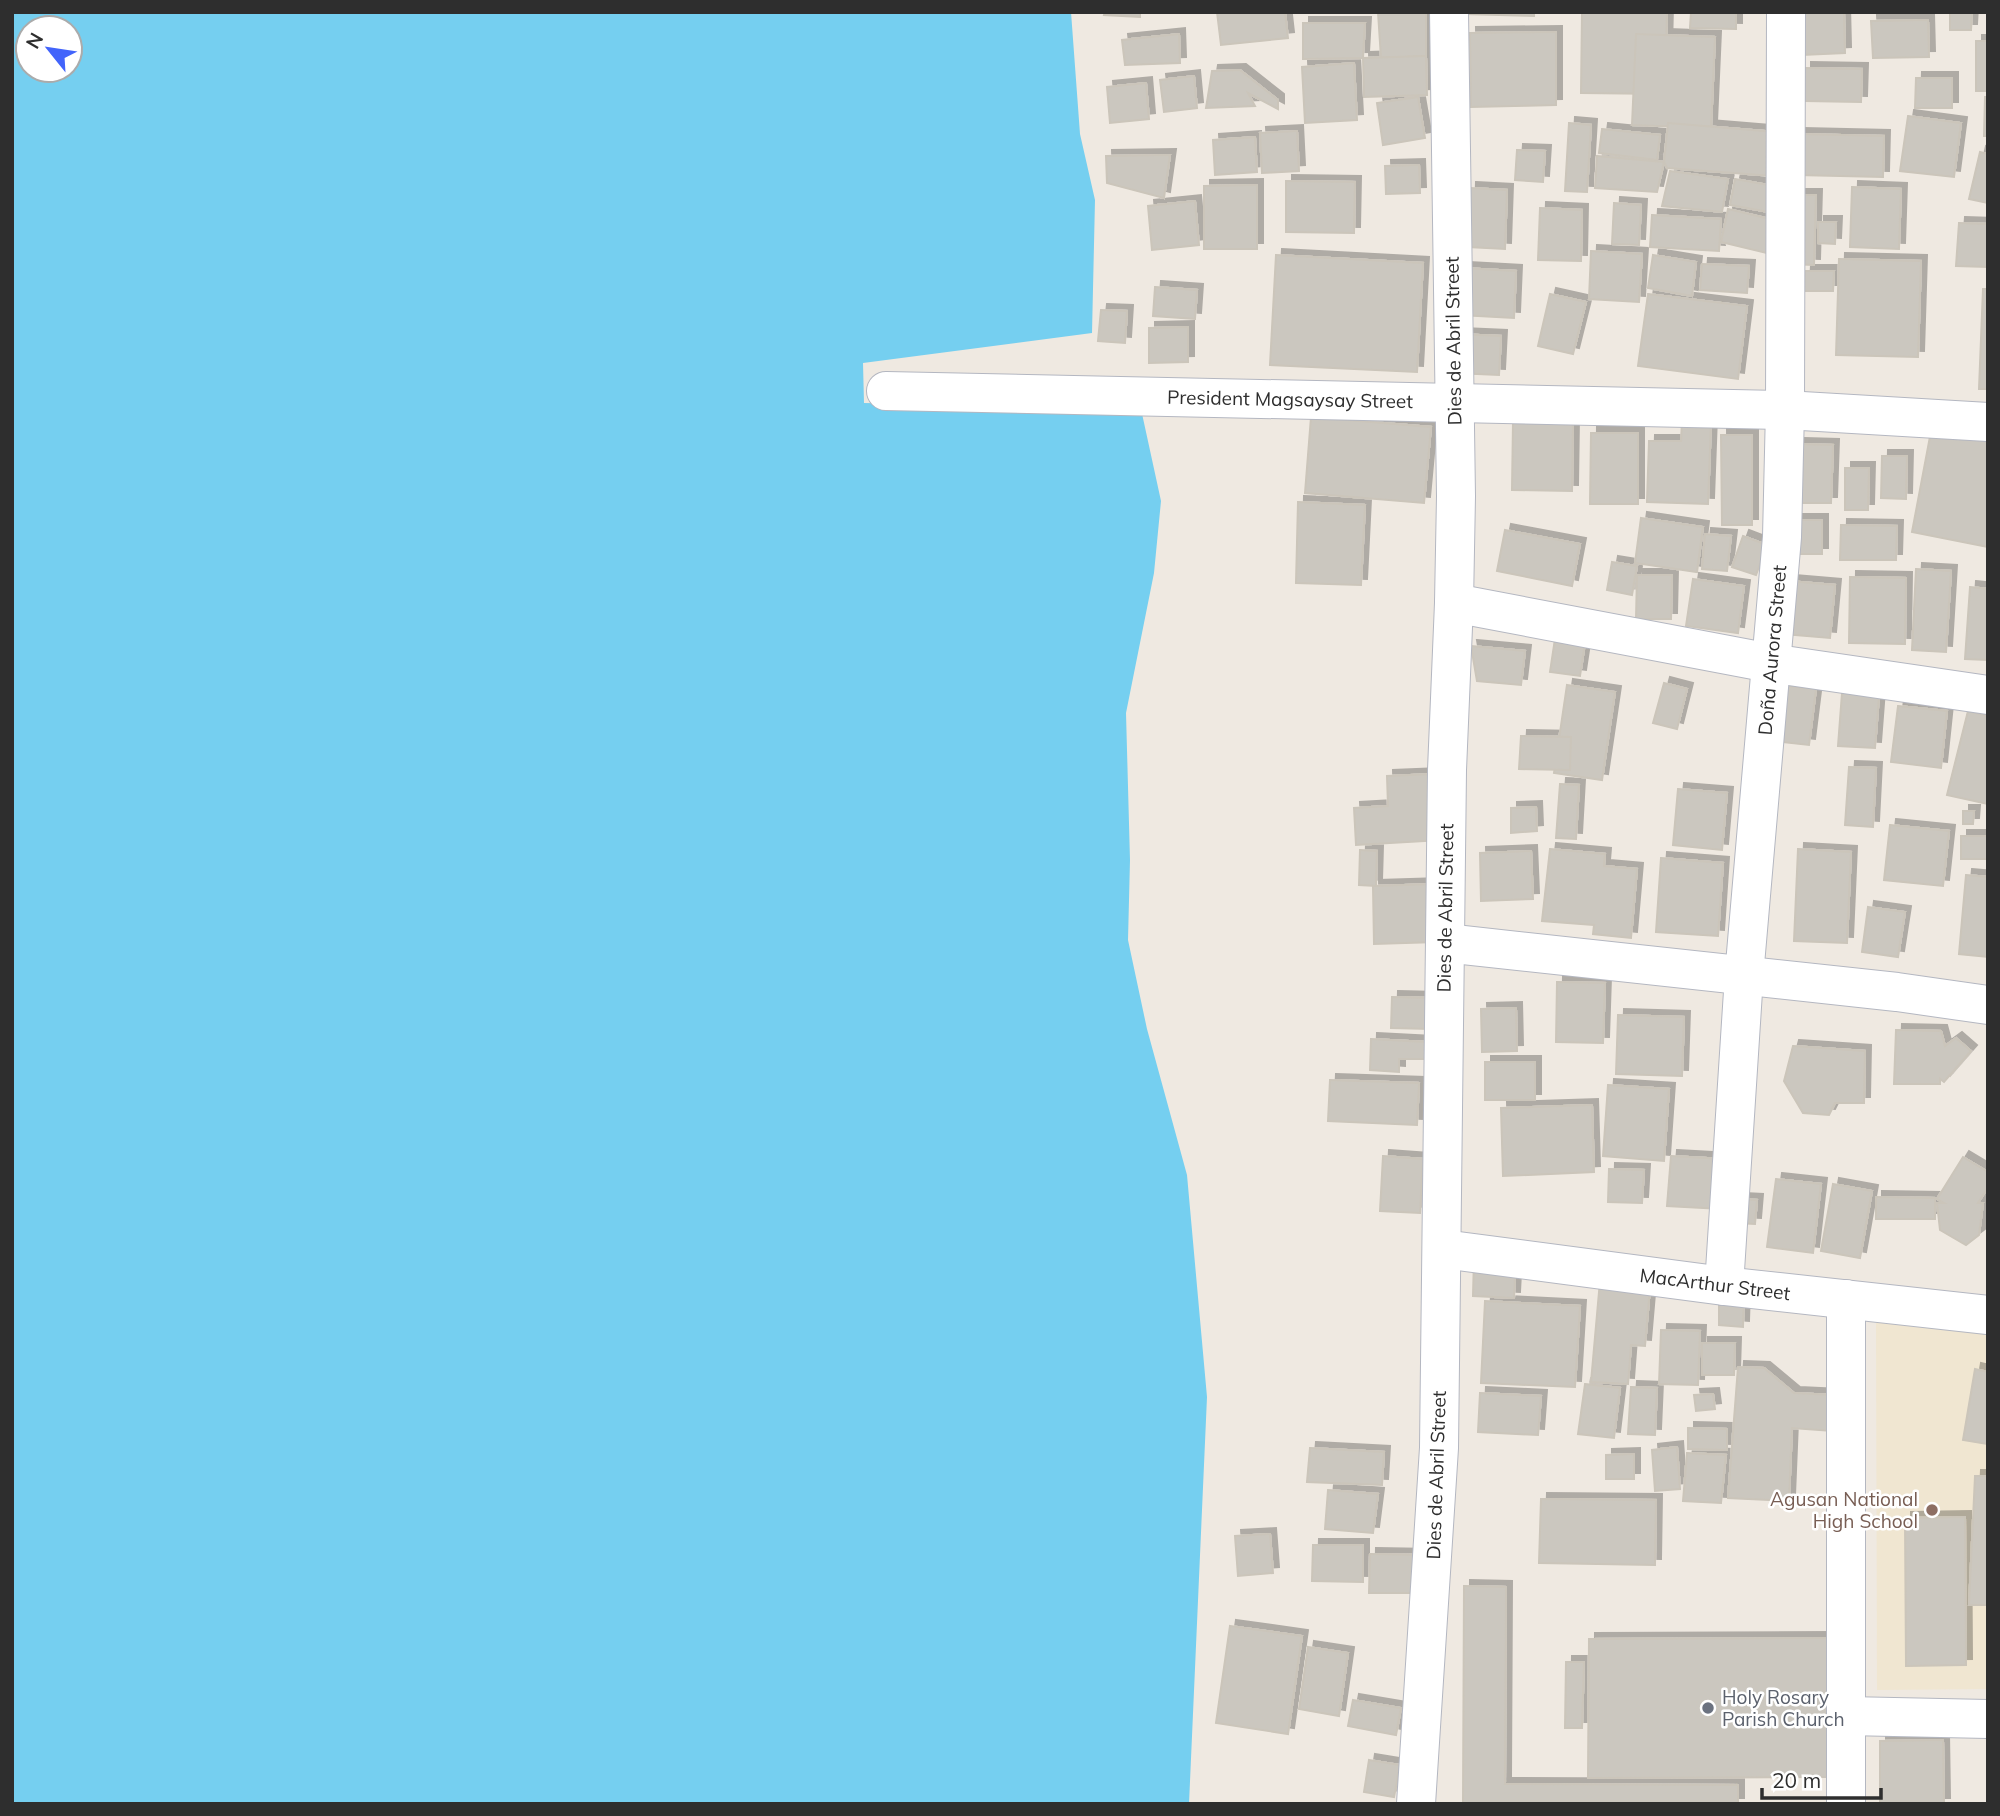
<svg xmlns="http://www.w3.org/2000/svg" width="2000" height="1816" viewBox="0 0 2000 1816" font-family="Mulish,sans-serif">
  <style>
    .education { fill: #f0e6d1 }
    .water { fill: #75cff0; fill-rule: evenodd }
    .building { fill: #cbc7bf; stroke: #cbc5ba; stroke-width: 2; filter: url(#shadow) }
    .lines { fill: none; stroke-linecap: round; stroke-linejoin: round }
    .minor-casing { stroke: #b4b7c1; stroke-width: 40 }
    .minor { stroke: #fff; stroke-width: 38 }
    .education-dot { fill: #8d6e63; stroke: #fff; stroke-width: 2.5 }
    .worship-dot { fill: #6b7280; stroke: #fff; stroke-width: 2.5 }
    .labels { text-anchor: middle; stroke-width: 5; stroke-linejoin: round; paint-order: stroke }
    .street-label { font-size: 19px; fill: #2e2e2e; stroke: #fff }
    .education-label { font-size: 19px; fill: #785e54; stroke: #fff; text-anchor: end }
    .worship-label { font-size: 19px; fill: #5b616d; stroke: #fff; text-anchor: start }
  </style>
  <defs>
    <filter id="shadow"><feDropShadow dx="6" dy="-6" stdDeviation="0" flood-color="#0004"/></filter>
  </defs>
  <rect width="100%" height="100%" fill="#efe9e1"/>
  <path class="education" d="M1876,1320L1988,1330V1689L1877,1690Z"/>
  <path class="water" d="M12,12H1071L1080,134L1095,200L1092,333L863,363L864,403L1141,409L1161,501L1154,573L1126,713L1130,860L1128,940L1147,1029L1187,1175L1207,1397L1189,1804H12ZM28,28H70V70H28Z"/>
  <g class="building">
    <path d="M1105,12H1140V17L1104,15Z"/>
    <path d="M1217,12H1285L1288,38L1221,45Z"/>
    <path d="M1378,12H1426V56L1381,58Z"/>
    <path d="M1464,12H1534V16L1464,14Z"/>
    <path d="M1582,12H1667L1665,94L1581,93Z"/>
    <path d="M1691,12H1736V29L1690,28Z"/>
    <path d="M1800,12H1844L1845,53L1802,55Z"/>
    <path d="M1950,12H1972L1971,30H1950Z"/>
    <path d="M1928,20L1929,57L1873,58L1871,21Z"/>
    <path d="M1303,23H1365L1363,58L1303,59Z"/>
    <path d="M1556,32V105L1471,107L1470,33Z"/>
    <path d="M1179,34L1180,63L1125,65L1122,40Z"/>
    <path d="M1636,34L1715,37L1711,128L1632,125Z"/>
    <rect x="1976" y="41" width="12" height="50"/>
    <path d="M1426,56L1427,95L1364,97L1363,58Z"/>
    <path d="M1354,63L1357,120L1305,123L1302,67Z"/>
    <path d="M1805,68L1862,69L1861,102L1805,101Z"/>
    <path d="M1240,70L1278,100V109L1248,93L1255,106L1206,108L1212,71Z"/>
    <path d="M1194,76L1197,108L1164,112L1160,80Z"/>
    <path d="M1916,78H1952V108H1915Z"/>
    <path d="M1146,83L1149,119L1110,123L1107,87Z"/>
    <path d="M1418,97L1425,138L1383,145L1377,103Z"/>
    <path d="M1985,97H1988V136H1984Z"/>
    <path d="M1908,116L1961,123L1954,177L1900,171Z"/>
    <path d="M1569,123L1591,125L1587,192L1565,191Z"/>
    <path d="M1668,123L1776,132L1773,176L1667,168L1664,162Z"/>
    <path d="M1602,129L1660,135L1657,160L1599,153Z"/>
    <path d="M1297,131L1299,171L1262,173L1260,133Z"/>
    <path d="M1797,134L1884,136L1883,177L1797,175Z"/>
    <path d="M1255,137L1257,172L1215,175L1213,140Z"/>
    <path d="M1517,150L1545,151L1543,182L1515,180Z"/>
    <path d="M1980,152L1988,154V203L1969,199Z"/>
    <path d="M1170,155L1164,198L1107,183L1106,156Z"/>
    <path d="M1597,156L1664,162L1657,192L1595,188Z"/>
    <path d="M1419,165L1420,193L1386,194L1385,166Z"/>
    <path d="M1670,171L1728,179L1722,212L1662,206Z"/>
    <path d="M1735,179L1774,186L1769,212L1730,205Z"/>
    <path d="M1286,181L1355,182L1354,233L1286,232Z"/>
    <path d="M1257,185V249H1204V186Z"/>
    <path d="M1852,187L1901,189L1899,249L1850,247Z"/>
    <path d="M1470,188L1507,190L1505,249L1468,247Z"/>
    <path d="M1789,195H1816L1814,265L1789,264Z"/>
    <path d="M1195,201L1199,245L1152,250L1148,206Z"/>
    <path d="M1614,203L1641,205L1639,245L1612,244Z"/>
    <path d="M1540,208L1582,210L1581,261L1538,260Z"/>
    <path d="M1728,209L1774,220L1767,253L1721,242Z"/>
    <path d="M1652,215L1721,219L1719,251L1650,247Z"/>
    <path d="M1818,222H1836L1835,244L1818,243Z"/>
    <path d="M1959,223L1988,224V267L1956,266Z"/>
    <path d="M1591,251L1642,254L1639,302L1589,299Z"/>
    <path d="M1276,255L1423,263L1417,372L1270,365Z"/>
    <path d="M1653,255L1696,262L1692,296L1648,288Z"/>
    <path d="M1839,259L1921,261L1918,357L1836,355Z"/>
    <path d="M1702,264L1749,266L1747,293L1700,290Z"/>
    <path d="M1463,268L1516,271L1514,318L1460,315Z"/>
    <path d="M1805,271H1834L1833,291H1804Z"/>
    <path d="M1155,287L1197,290L1195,319L1153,316Z"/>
    <path d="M1983,289H1988V389H1979Z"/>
    <path d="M1550,294L1586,302L1573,354L1538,346Z"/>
    <path d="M1648,294L1747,306L1738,379L1638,366Z"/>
    <path d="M1101,310L1127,311L1125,343L1098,341Z"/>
    <path d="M1188,327V362L1149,363V328Z"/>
    <path d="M1457,334L1501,336L1499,375L1455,373Z"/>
    <path d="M1311,417L1431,427L1424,503L1305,493Z"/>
    <path d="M1682,421L1711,422L1708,504L1647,502L1649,441H1681Z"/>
    <path d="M1513,422L1573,423L1572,491L1512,490Z"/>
    <path d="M1932,426L1988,437V547L1912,532Z"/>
    <path d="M1591,433H1638V504H1590Z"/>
    <path d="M1721,435H1752V525H1722Z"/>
    <path d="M1798,444L1833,445L1831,503H1797Z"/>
    <path d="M1882,456H1907L1906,499L1881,498Z"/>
    <path d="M1845,468H1869L1868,510H1845Z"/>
    <path d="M1298,502L1365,505L1361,585L1296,583Z"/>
    <path d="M1641,518L1703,527L1697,572L1635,563Z"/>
    <path d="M1795,520H1822V554H1794Z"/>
    <path d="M1841,525L1897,526L1896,560H1840Z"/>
    <path d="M1505,530L1580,544L1572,586L1497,571Z"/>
    <path d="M1705,534L1731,536L1727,571L1702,569Z"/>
    <path d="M1743,536L1767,545L1756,575L1732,567Z"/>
    <path d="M1612,562L1637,566L1632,595L1607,590Z"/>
    <path d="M1916,569L1951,571L1946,652L1912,650Z"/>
    <path d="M1637,575H1672L1671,619H1636Z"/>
    <path d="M1850,577L1906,578L1905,644L1849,643Z"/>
    <path d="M1693,579L1744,586L1738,633L1686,626Z"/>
    <path d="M1789,581L1835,585L1830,638L1784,634Z"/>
    <path d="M1970,587L1988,589V660L1965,659Z"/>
    <path d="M1556,632L1586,636L1580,676L1550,672Z"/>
    <path d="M1471,646L1525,651L1521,685L1477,681Z"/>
    <path d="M1664,683L1687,689L1677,729L1653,723Z"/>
    <path d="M1772,684L1816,689L1809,745L1765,740Z"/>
    <path d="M1567,685L1615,692L1602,780L1554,773Z"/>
    <path d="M1842,693L1879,696L1875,748L1838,746Z"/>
    <path d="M1898,706L1947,711L1941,768L1891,762Z"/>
    <path d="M1968,711L1988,716V804L1947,795Z"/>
    <path d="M1521,736L1571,737L1570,770L1519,769Z"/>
    <path d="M1849,767L1876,768L1873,827L1845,825Z"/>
    <path d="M1434,774L1441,840L1356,845L1354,808L1388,806L1387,776Z"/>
    <path d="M1560,784L1579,785L1576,839L1556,838Z"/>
    <path d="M1678,789L1727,793L1722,850L1673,845Z"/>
    <path d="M1536,807L1537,831L1511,833V808Z"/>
    <path d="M1963,811H1974L1973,824H1963Z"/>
    <path d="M1890,825L1949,831L1943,886L1884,880Z"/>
    <rect x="1961" y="836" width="27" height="23"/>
    <path d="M1550,849L1605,854L1604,866L1637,869L1631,938L1593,934L1594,925L1542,921Z"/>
    <path d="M1798,849L1851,852L1847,943L1794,941Z"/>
    <path d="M1360,850L1377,851L1376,886L1359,885Z"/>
    <path d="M1531,851L1533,899L1481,901L1480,853Z"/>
    <path d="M1661,858L1723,863L1718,936L1656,932Z"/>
    <path d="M1966,875L1988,877V957L1959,954Z"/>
    <path d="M1435,884L1437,942L1374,944L1373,886Z"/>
    <path d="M1868,907L1905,912L1898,957L1862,952Z"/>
    <path d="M1557,982L1605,983L1603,1043L1556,1042Z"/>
    <path d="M1392,997L1432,998L1431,1029L1391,1028Z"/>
    <path d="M1516,1008L1517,1051L1482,1052L1481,1009Z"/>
    <path d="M1618,1015L1684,1017L1682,1076L1616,1074Z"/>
    <path d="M1896,1030L1941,1031L1945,1046L1956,1038L1971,1051L1944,1082L1940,1079V1084H1894Z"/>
    <path d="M1371,1039L1427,1042L1426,1059H1399V1072L1370,1070Z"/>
    <path d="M1793,1046L1865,1051L1864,1103H1835L1829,1115L1803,1113L1784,1081Z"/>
    <rect x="1485" y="1062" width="50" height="38"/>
    <path d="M1330,1080L1419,1083L1417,1125L1328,1121Z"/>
    <path d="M1608,1085L1669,1089L1664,1161L1603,1156Z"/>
    <path d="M1592,1105L1594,1172L1503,1176L1501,1108Z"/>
    <path d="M1383,1156L1423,1159L1420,1213L1380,1211Z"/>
    <path d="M1671,1156L1724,1159L1721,1209L1667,1206Z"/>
    <path d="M1963,1157L1988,1172V1187L1978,1203H1983L1979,1235L1966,1245L1940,1230L1937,1203H1944L1937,1199Z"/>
    <path d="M1609,1169L1644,1170L1642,1203L1608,1202Z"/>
    <path d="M1776,1179L1821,1184L1813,1253L1767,1247Z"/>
    <path d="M1833,1184L1872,1191L1860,1258L1821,1251Z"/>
    <path d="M1876,1197L1935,1198V1219H1876Z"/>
    <path d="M1738,1199L1757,1200L1755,1224L1737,1223Z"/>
    <path d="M1474,1258L1516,1259L1514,1298L1473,1296Z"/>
    <path d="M1600,1281L1650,1288L1645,1346L1631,1345L1628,1384L1591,1382Z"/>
    <path d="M1719,1295H1744L1743,1327L1719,1325Z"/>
    <path d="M1485,1301L1580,1306L1575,1387L1481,1383Z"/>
    <path d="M1661,1330L1700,1331L1698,1385L1659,1384Z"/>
    <path d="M1702,1343H1735L1734,1375H1702Z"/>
    <path d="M1738,1367L1764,1368L1794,1393L1834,1395L1832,1431L1792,1428L1789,1501L1728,1498Z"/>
    <path d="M1975,1369L1988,1372V1444L1963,1440Z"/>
    <path d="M1585,1384L1620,1388L1614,1438L1578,1434Z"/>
    <path d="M1631,1387L1657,1388L1655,1435L1628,1434Z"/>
    <path d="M1480,1393L1541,1396L1538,1435L1478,1432Z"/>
    <path d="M1713,1394L1715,1409L1696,1411L1694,1395Z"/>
    <path d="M1688,1428L1727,1429V1450L1688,1449Z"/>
    <path d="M1677,1447L1680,1489L1655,1491L1652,1450Z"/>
    <path d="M1310,1448L1384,1452L1382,1485L1307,1482Z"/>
    <path d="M1687,1453L1726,1455L1721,1503L1683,1501Z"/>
    <path d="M1634,1454V1479H1606V1455Z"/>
    <path d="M1975,1476H1988V1605H1969Z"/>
    <path d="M1328,1490L1378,1494L1373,1533L1325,1529Z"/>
    <path d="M1541,1499L1656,1500L1655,1565L1539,1563Z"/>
    <path d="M1965,1517L1966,1665L1906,1666L1905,1518Z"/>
    <path d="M1270,1534L1273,1573L1238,1576L1235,1536Z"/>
    <path d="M1313,1545H1363V1582L1312,1581Z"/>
    <path d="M1370,1554L1427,1555L1426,1593H1369Z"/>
    <path d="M1464,1586L1506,1587L1505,1784L1738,1785V1804H1463Z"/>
    <path d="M1230,1626L1302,1636L1288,1734L1216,1723Z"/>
    <path d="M1829,1638L1828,1777L1588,1778L1589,1639Z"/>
    <path d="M1308,1647L1348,1653L1339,1716L1299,1709Z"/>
    <path d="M1566,1662H1584L1582,1728H1565Z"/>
    <path d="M1353,1700L1401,1708L1396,1735L1348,1726Z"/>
    <path d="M1943,1740L1944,1804H1880V1741Z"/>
    <path d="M1369,1760L1400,1765L1394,1797L1364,1792Z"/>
  </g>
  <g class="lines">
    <defs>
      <g id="minor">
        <path d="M886,391L1785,410L1988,422"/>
        <path d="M1454,603L1770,663L1988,695"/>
        <path d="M1445,943L1897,992L1988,1005"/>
        <path d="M1443,1249L1724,1286L1988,1315"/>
        <path d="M1724,1286L1744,976L1782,537L1785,410L1786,12"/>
        <path d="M1846,1299V1804"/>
        <path d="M1847,1716L1988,1719"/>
        <path d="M1416,1804L1439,1448L1447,770L1454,603L1456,496L1449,12"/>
      </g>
    </defs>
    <use href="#minor" class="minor-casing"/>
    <use href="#minor" class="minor"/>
  </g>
  <circle class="education-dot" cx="1932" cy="1510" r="7"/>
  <circle class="worship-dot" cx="1708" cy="1708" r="7"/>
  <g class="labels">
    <g class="street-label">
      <text transform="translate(1453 341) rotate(-91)" y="7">Dies de Abril Street</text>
      <text transform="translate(1290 399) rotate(1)" y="7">President Magsaysay Street</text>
      <text transform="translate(1772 650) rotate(-85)" y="7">Doña Aurora Street</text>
      <text transform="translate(1445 908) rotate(-89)" y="7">Dies de Abril Street</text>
      <text transform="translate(1715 1284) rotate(7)" y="7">MacArthur Street</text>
      <text transform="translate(1436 1475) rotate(-88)" y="7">Dies de Abril Street</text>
    </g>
    <g class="education-label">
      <text x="1918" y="1506">Agusan National<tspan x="1918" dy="22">High School</tspan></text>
    </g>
    <g class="worship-label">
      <text x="1722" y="1704">Holy Rosary<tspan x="1722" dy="22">Parish Church</tspan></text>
    </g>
  </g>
  <rect width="2000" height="1816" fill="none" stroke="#2e2e2e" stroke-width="28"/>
  <g transform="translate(49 49) rotate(300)"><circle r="33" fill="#ffffff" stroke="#ababab" stroke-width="2"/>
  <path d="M0-5L12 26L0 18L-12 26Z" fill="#4264fb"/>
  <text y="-10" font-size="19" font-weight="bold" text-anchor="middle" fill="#2e2e2e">N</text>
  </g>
  <path d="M1762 1788v10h119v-10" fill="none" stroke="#2e2e2e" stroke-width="3.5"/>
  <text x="1772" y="1788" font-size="21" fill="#2e2e2e" stroke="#ffffff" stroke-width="5" paint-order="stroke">20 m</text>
</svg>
